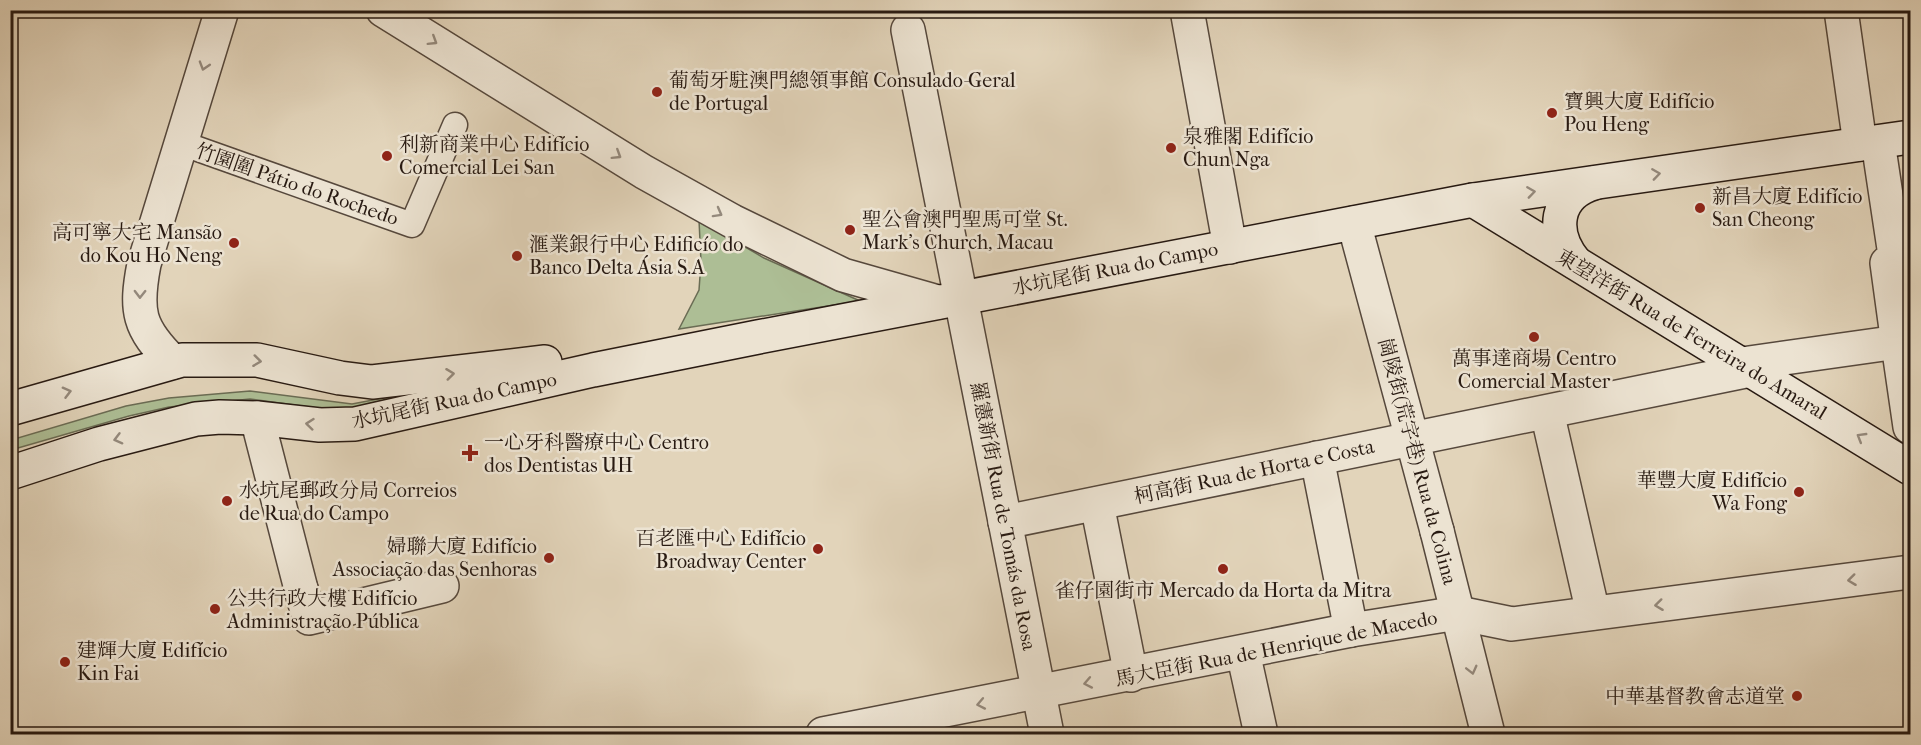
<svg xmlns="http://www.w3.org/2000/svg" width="1921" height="745" viewBox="0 0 1921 745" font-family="'IM FELL French Canon','Noto Serif SC',serif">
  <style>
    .green { fill: #adbe95; stroke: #6a6c54; stroke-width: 1.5 }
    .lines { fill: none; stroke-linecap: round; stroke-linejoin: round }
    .service-casing { stroke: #56483c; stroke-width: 27 }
    .pedestrian-casing { stroke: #56483c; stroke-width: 36 }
    .minor-casing { stroke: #56483c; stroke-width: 36 }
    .secondary-casing { stroke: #281a12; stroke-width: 36 }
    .service { stroke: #ece3d2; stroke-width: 24 }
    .pedestrian { stroke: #ece3d2; stroke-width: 33 }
    .minor { stroke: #ece3d2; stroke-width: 33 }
    .secondary { stroke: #ece3d2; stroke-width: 33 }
    .oneway { stroke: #94897c }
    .poi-dot { fill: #8f2418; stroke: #ece3d2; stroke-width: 2 }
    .labels { text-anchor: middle; stroke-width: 5; stroke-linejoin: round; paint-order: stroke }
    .poi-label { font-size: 20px; fill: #281a12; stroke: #ece3d2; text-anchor: start }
    .street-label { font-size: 20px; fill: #281a12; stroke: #ece3d2 }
  </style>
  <rect width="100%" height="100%" fill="#e2d4ba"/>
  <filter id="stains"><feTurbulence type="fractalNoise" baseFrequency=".00333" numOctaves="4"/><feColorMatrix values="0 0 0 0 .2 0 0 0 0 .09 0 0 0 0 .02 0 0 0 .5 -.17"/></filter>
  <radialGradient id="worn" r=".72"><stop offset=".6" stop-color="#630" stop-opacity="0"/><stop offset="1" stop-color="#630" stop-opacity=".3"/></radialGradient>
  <g class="green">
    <path d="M699,220L764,258L860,301L679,329L699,290L701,262Z"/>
    <path d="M583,360L354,413L250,399L169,407L129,416L11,450V440L126,406L169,398L250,391L352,404Z"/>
  </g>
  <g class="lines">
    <defs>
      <path id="service" d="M181,143L412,225L455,125"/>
      <g id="pedestrian">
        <path d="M1187,10L1230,247"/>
        <path d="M1841,10L1860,144"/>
        <path d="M908,30L1047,734"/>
        <path d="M1878,142L1896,262L1887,263L1899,351"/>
        <path d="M1354,223L1437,531"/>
        <path d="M1742,364L1898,342"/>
        <path d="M1547,412L1593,613"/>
        <path d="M1317,458L1351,630"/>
        <path d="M1097,504L1131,675"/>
        <path d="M1005,522L1750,370"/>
        <path d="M301,589L309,618L442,586"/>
      </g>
      <g id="minor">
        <path d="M383,10L644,172L732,221L843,275L938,302"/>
        <path d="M1910,349L1899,351L1910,427"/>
        <path d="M173,362C138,328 135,311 144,264L222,10"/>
        <path d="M257,418L301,589"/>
        <path d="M1437,531L1488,734"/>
        <path d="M1243,652L1261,734"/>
        <path d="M823,734L1351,630L1458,613L1512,624L1910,572"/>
      </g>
      <g id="secondary">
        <path d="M1473,200L1910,468"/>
        <path d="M1575,262C1551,233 1554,195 1594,183"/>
        <path d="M10,409L182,360H257L340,378L372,382L545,362"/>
        <path d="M10,473L99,444L196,419L220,417L257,418L320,425L355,424L593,370L758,337L1473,200L1910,137"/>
      </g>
    </defs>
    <use href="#service" class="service-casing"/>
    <use href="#pedestrian" class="pedestrian-casing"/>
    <use href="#minor" class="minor-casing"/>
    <use href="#secondary" class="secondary-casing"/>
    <use href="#service" class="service"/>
    <use href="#pedestrian" class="pedestrian"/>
    <use href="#minor" class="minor"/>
    <use href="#secondary" class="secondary"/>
  </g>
  <defs><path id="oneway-chevron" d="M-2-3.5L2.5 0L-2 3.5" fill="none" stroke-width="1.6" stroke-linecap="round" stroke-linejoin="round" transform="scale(1.5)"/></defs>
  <g class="oneway">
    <use href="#oneway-chevron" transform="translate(433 41) rotate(32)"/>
    <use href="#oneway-chevron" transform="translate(204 66) rotate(107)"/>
    <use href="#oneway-chevron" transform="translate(617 155) rotate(32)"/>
    <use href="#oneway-chevron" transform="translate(1656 174) rotate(-8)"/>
    <use href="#oneway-chevron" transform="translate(1531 192) rotate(-8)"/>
    <use href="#oneway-chevron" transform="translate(718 213) rotate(29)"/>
    <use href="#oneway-chevron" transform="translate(140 294) rotate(91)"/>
    <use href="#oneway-chevron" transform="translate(257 361) rotate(7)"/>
    <use href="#oneway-chevron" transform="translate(450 374) rotate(-7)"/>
    <use href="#oneway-chevron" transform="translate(67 392) rotate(-15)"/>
    <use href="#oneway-chevron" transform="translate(310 424) rotate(-174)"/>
    <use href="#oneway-chevron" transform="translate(1861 437) rotate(-149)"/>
    <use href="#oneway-chevron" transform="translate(118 439) rotate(165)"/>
    <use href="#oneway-chevron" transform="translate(1852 580) rotate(173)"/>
    <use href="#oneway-chevron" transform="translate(1659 605) rotate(173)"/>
    <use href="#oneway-chevron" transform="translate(1472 670) rotate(76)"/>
    <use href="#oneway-chevron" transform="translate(1088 683) rotate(169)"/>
    <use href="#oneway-chevron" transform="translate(981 704) rotate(169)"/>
  </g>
  <g class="poi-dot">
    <circle cx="657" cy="92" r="6"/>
    <circle cx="1552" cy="113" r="6"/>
    <circle cx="1171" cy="148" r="6"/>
    <circle cx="387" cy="156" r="6"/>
    <circle cx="1700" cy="208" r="6"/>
    <circle cx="850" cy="230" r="6"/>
    <circle cx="234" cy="243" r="6"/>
    <circle cx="517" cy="256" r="6"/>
    <circle cx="1534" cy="337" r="6"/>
    <path d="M467 444h6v6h6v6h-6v6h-6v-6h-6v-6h6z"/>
    <circle cx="1799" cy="492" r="6"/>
    <circle cx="227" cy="501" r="6"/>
    <circle cx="818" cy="549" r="6"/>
    <circle cx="549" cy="558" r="6"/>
    <circle cx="1223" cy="569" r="6"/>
    <circle cx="215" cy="609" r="6"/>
    <circle cx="65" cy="662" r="6"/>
    <circle cx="1797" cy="696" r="6"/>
  </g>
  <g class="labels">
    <g class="poi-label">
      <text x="669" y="87">葡萄牙駐澳門總領事館 Consulado-Geral<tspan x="669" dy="23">de Portugal</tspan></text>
      <text x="1564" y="108">寶興大廈 Edifício<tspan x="1564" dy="23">Pou Heng</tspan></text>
      <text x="1183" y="143">泉雅閣 Edifício<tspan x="1183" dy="23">Chun Nga</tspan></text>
      <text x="399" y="151">利新商業中心 Edifício<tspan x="399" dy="23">Comercial Lei San</tspan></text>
      <text x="1712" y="203">新昌大廈 Edifício<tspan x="1712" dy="23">San Cheong</tspan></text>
      <text x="862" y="226">聖公會澳門聖馬可堂 St.<tspan x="862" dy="23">Mark's Church, Macau</tspan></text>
      <text x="222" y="239" text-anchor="end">高可寧大宅 Mansão<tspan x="222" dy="23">do Kou Ho Neng</tspan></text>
      <text x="529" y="251">滙業銀行中心 Edificío do<tspan x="529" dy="23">Banco Delta Ásia S.A</tspan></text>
      <text x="1534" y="365" text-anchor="middle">萬事達商場 Centro<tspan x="1534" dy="23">Comercial Master</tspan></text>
      <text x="484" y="449">一心牙科醫療中心 Centro<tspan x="484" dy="23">dos Dentistas UH</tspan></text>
      <text x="1787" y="487" text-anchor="end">華豐大廈 Edifício<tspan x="1787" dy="23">Wa Fong</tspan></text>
      <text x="239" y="497">水坑尾郵政分局 Correios<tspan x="239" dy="23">de Rua do Campo</tspan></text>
      <text x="806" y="545" text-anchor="end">百老匯中心 Edifício<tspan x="806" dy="23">Broadway Center</tspan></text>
      <text x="537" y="553" text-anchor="end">婦聯大廈 Edifício<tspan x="537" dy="23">Associação das Senhoras</tspan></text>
      <text x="1223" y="597" text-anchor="middle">雀仔園街市 Mercado da Horta da Mitra</text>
      <text x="227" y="605">公共行政大樓 Edifício<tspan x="227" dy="23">Administração Pública</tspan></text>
      <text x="77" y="657">建輝大廈 Edifício<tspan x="77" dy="23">Kin Fai</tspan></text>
      <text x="1785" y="703" text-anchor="end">中華基督教會志道堂</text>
    </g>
    <g class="street-label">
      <text transform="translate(297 184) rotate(19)" y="7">竹園圍 Pátio do Rochedo</text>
      <text transform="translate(1115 268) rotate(-11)" y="7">水坑尾街 Rua do Campo</text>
      <text transform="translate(1692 334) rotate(31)" y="7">東望洋街 Rua de Ferreira do Amaral</text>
      <text transform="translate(454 400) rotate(-12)" y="7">水坑尾街 Rua do Campo</text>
      <text transform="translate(1418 461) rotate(75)" y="7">崗陵街(荒字巷) Rua da Colina</text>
      <text transform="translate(1254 471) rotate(-12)" y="7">柯高街 Rua de Horta e Costa</text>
      <text transform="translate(1004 516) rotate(79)" y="7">羅憲新街 Rua de Tomás da Rosa</text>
      <text transform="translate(1276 648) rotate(-11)" y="7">馬大臣街 Rua de Henrique de Macedo</text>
    </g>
  </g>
  <rect width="1921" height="745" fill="none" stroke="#e2d4ba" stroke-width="36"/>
  <rect x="12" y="12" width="1897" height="721" fill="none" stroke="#281a12" stroke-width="3"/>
  <rect x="18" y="18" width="1885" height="709" fill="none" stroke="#281a12" stroke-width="1.5"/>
  <rect width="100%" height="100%" filter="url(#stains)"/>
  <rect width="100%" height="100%" fill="url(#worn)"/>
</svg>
